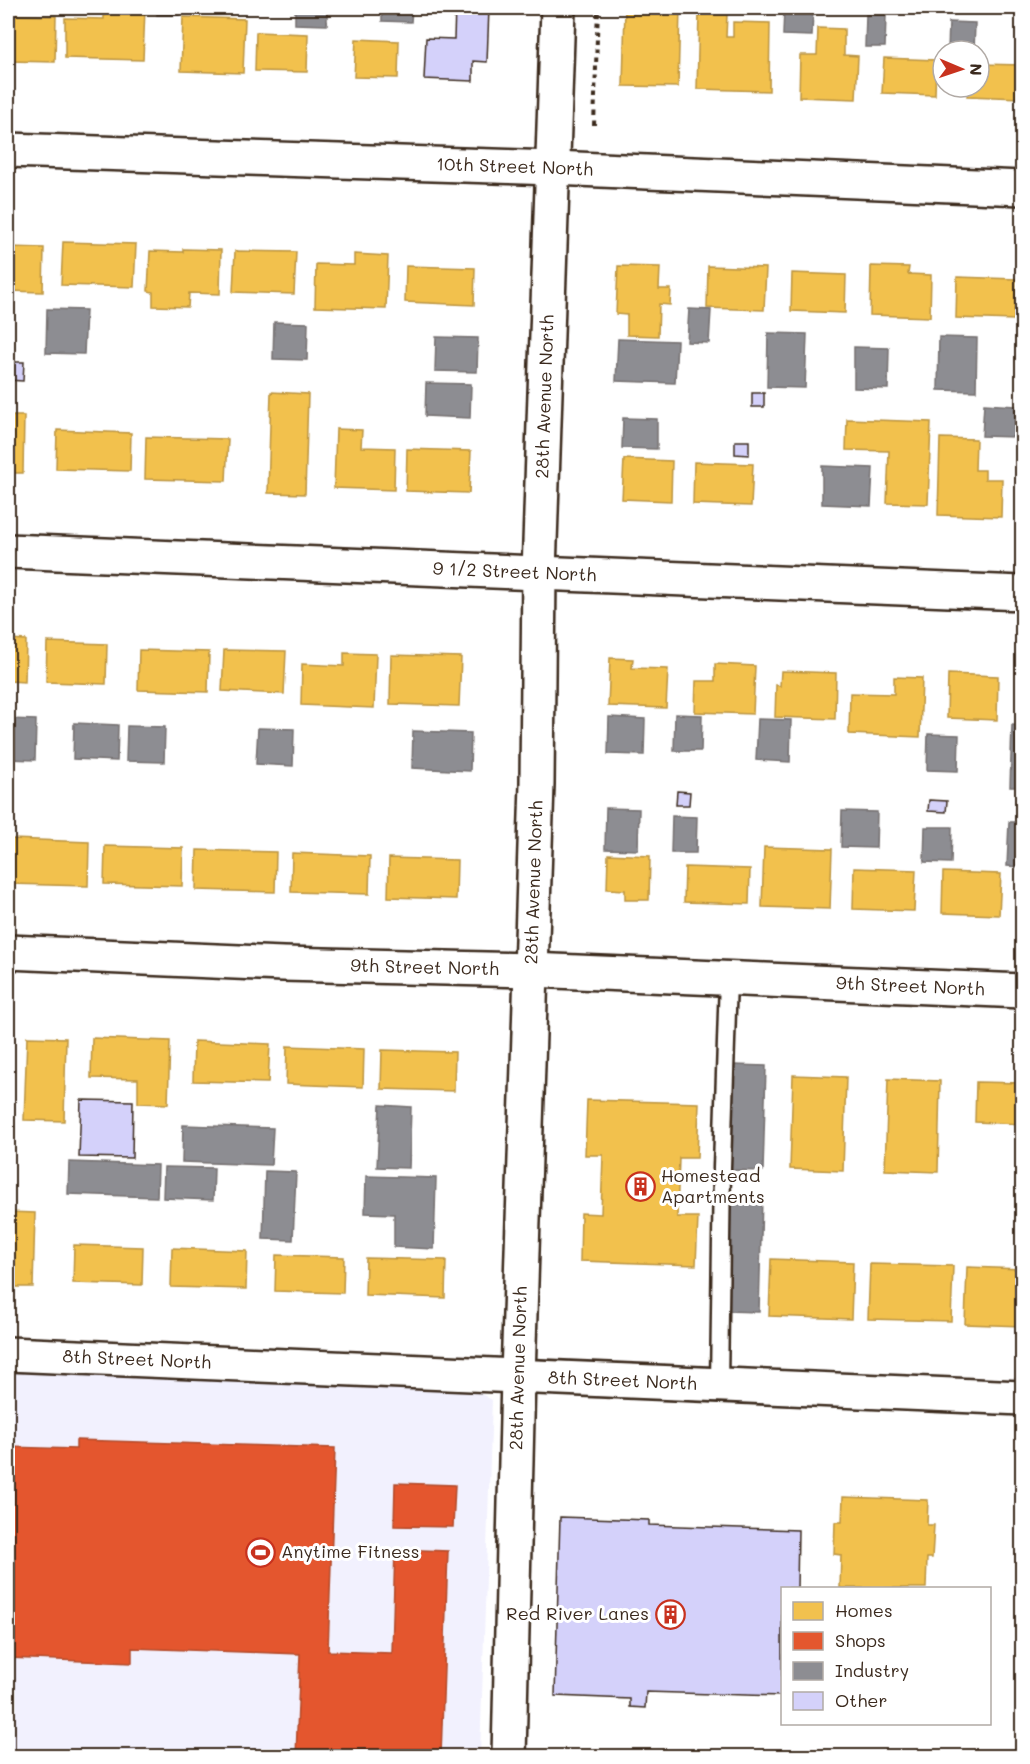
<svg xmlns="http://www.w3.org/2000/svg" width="1030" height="1764" viewBox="0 0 1030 1764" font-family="Mali,sans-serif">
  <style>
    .built { fill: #f2f1fe }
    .homes { fill: #f2c14e; stroke: #bb9440; stroke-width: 1.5 }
    .shops { fill: #e4572e; stroke: #b14a29; stroke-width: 1.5 }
    .industry { fill: #8d8d92; stroke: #746f6f; stroke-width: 1.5 }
    .building { fill: #d4d1fa; stroke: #3b2a1e; stroke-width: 1.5 }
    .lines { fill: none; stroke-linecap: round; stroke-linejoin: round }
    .lane-casing { stroke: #3b2a1e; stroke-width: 21 }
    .street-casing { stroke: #3b2a1e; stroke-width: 38 }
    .path { stroke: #3b2a1e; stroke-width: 4; stroke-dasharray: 4.5 4.5; stroke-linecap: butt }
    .lane { stroke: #fff; stroke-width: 16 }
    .street { stroke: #fff; stroke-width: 33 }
    .labels { text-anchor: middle; stroke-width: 6; stroke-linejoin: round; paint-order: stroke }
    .street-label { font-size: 18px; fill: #3b2a1e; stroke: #fff }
    .poi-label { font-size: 18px; fill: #3b2a1e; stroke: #fff; text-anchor: start }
  </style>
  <rect width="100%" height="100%" fill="#fff"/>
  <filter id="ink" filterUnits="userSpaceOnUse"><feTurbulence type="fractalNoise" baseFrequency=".0167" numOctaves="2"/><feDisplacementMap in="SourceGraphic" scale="12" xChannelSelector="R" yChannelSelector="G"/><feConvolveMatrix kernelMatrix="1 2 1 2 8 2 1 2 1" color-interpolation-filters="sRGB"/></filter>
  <g filter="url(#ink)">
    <path class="built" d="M8,1371L476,1391L492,1400L480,1756H8Z"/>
    <g class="homes">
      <path d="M104,8H145L143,60L65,58V18L104,19Z"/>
      <path d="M625,8H680L678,87L623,86Z"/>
      <path d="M699,13L727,14L726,37H733V22L770,23L769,91L697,89Z"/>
      <path d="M8,15L56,16L55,62L8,61Z"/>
      <path d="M183,17L245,19L243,73L181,71Z"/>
      <path d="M818,28L844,29V55L858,56L856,99L799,97L800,55H817Z"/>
      <path d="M256,32L308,34L307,72L255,71Z"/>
      <path d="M356,39L399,41L398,78L354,77Z"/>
      <path d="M884,58L936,60L935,95L882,93Z"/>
      <path d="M979,64L1022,65L1021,98L967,96L968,87H979Z"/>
      <path d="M63,242L136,244L134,287L61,285Z"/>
      <path d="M8,247L44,248L43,292L8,291Z"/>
      <path d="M183,249L221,250L220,294L189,293L188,307L153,306V292L148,291L150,251L183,252Z"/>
      <path d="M235,251L296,252L294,294L233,292Z"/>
      <path d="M354,254L388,256L386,309L315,307L316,264L354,265Z"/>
      <path d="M406,266L475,268L474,305L405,302Z"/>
      <path d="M618,266L660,267L659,289H671L670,305L659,304L658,336L627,335V315L616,314Z"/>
      <path d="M708,266L766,268L764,310L707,308Z"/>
      <path d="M871,266L909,267L908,274L931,275L930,317L870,315Z"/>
      <path d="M792,273L846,275L845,313L791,311Z"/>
      <path d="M957,277L1016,279L1014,320L956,318Z"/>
      <path d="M271,392L308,394L305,494L268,493Z"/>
      <path d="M8,416H24L23,473H8Z"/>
      <path d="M847,419L931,422L928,504L887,503L889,451L846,450Z"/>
      <path d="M336,429L362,430L361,447L395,448L394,490L334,488Z"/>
      <path d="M57,430L131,433L130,471L56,469Z"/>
      <path d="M146,437L228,439L226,481L145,479Z"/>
      <path d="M940,438L976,439L975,470H985V479H1002L1001,517L938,515Z"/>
      <path d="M407,449L471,451L469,493L406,491Z"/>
      <path d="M624,459L672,461L671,501L622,499Z"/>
      <path d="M694,462L753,464L751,506L693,504Z"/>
      <path d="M8,639L26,640L25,682L8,681Z"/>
      <path d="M47,642L107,644L106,684L46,682Z"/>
      <path d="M139,650L209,652L208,692L138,690Z"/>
      <path d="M224,650L286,651L284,694L222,691Z"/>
      <path d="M344,653L376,654L374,708L301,705L302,664L344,666Z"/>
      <path d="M391,655L461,657L459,706L390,704Z"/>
      <path d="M610,658L633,659L632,668L668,669L666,708L608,706Z"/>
      <path d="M715,664L755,666L753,714L695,712L696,681H715Z"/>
      <path d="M781,671L836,673L835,719L775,717L776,685L780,686Z"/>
      <path d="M948,674L998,676L997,720L947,718Z"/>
      <path d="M894,677L922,678L920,737L849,734L850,693L894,694Z"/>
      <path d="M12,839L89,842L88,886L10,884Z"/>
      <path d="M105,846L183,848L182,886L104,884Z"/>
      <path d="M764,847L832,849L830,909L762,907Z"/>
      <path d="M197,850L276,852L275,892L196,890Z"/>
      <path d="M292,853L370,856L369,894L291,892Z"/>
      <path d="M608,854L650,856L649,900H625V890L607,889Z"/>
      <path d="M389,858L457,860L456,899L388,897Z"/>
      <path d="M685,867L750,869L749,904L684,902Z"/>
      <path d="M854,868L916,870L914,911L853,909Z"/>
      <path d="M943,872L1001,874L999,915L942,913Z"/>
      <path d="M27,1037L66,1038L64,1121L24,1120Z"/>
      <path d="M92,1038L170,1041L168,1104L138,1103V1079L91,1078Z"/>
      <path d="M194,1041L270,1044L268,1083L193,1081Z"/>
      <path d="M287,1046L364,1049L363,1087L286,1084Z"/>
      <path d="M382,1050L455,1052L454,1091L381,1089Z"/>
      <path d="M793,1075L846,1077L843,1171L790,1169Z"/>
      <path d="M888,1079L940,1081L938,1172L885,1170Z"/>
      <path d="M976,1082L1022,1083V1124L975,1122Z"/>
      <path d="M587,1100L699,1103L697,1158H679L677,1217H698L696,1265L580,1261L581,1213L601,1214L603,1155H585Z"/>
      <path d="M8,1212L35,1213L33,1287H8Z"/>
      <path d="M74,1245L143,1247L142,1285L73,1283Z"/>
      <path d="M172,1248L247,1251L246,1289L171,1287Z"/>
      <path d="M276,1255L344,1257L343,1293L275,1291Z"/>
      <path d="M366,1258L446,1260L445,1298L365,1295Z"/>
      <path d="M771,1259L853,1262L851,1319L769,1316Z"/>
      <path d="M870,1264L953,1266L951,1321L868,1319Z"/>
      <path d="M967,1267L1022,1269V1326L965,1324Z"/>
      <path d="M843,1497L928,1500L927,1525H934L932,1558H927L926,1588H840L841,1555L834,1554L835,1522H842Z"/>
    </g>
    <g class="shops">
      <path d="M76,1440L335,1448L328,1651L392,1653L395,1549L448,1551L441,1756H296L300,1654L132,1648V1663L8,1658V1447L76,1449Z"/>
      <path d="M395,1483L455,1485L453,1527L394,1526Z"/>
    </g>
    <g class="industry">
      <rect x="157" y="8" width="22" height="7"/>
      <path d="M295,8H327V25L295,24Z"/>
      <path d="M382,8H412L411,22L382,21Z"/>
      <path d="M784,8H813L812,36L783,35Z"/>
      <path d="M866,15H886L885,47H865Z"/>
      <path d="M949,22L975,23L974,51H948Z"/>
      <path d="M47,309L86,310L84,354L46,353Z"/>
      <path d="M689,309L711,310L709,343L687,342Z"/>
      <path d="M274,322L308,323L307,360L273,359Z"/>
      <path d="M768,333L807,334L805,388L767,387Z"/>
      <path d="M436,337L478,338L477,372L435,371Z"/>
      <path d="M939,337L977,338L976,391L938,390Z"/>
      <path d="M618,339L677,341L675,383L616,381Z"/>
      <path d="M854,347L889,348L888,389L854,388Z"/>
      <path d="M426,383L471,384L470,418L425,416Z"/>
      <path d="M984,404L1015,406V437L982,436Z"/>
      <path d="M623,418L657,419V449L622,448Z"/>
      <path d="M822,466L873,468L871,506L822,504Z"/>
      <path d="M675,714L702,715L701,751H674Z"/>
      <path d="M609,717L645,719L644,755L608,754Z"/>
      <path d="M8,719L36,720L35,760L8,759Z"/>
      <path d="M758,719L791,720L790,762L756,760Z"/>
      <path d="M74,723L118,725L117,761L73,759Z"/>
      <path d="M1012,725L1022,726V787H1010Z"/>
      <path d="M127,726L165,727L164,762L126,761Z"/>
      <path d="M258,728L294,729L293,766L256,764Z"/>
      <path d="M413,731L471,733L470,771L412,768Z"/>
      <path d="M928,734L959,735L958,771L927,770Z"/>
      <path d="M606,808L639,809L638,850L605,849Z"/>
      <path d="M842,811L877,812L876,848L841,847Z"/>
      <path d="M672,816L697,817L696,853H671Z"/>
      <path d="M1009,822H1022V867L1007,866Z"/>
      <path d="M925,827H952L951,863L924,862Z"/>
      <path d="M733,1065L766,1066L763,1171L730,1170Z"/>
      <path d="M380,1105L411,1107L409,1168L377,1167Z"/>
      <path d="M183,1125L273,1128L271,1165L182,1162Z"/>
      <path d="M69,1162L158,1165L157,1197L68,1194Z"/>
      <path d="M164,1167L214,1168L213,1200L163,1198Z"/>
      <path d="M265,1171L296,1172L293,1240L263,1239Z"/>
      <path d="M366,1176L436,1178L434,1249L394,1247V1214L365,1213Z"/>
      <path d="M729,1195L762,1197L759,1312L726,1311Z"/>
    </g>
    <g class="building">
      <path d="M455,8H489L487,62L473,61V81L424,79L426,38L454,39Z"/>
      <path d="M8,362H24L23,381L8,380Z"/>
      <rect x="752" y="393" width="12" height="14"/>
      <path d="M735,441H749V455L735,454Z"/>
      <path d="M677,791L690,792L689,805H676Z"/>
      <path d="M929,800L947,801L946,812L928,811Z"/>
      <path d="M81,1100L133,1101L132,1158L79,1157Z"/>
      <path d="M560,1517L649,1520V1525L798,1530L797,1588H782V1696L646,1692L645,1708L630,1707V1699L555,1696Z"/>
    </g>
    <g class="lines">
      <defs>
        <path id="lane" d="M719,1385L722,1167L728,979"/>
        <g id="street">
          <path id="s1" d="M8,150L553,168L1022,188"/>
          <path id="s2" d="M8,551L1022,593"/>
          <path id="s3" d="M8,952L283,964L531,970L1022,991"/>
          <path id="s4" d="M8,1354L1022,1398"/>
          <path id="s5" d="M509,1756L518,1376L537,784L539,572L558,8"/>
        </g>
      </defs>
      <use href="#lane" class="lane-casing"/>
      <use href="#street" class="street-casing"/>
      <path class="path" d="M594,125L598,8"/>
      <use href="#lane" class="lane"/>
      <use href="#street" class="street"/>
    </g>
  </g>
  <defs>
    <symbol id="building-ring" viewBox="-11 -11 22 22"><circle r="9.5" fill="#fff" stroke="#c8321e" stroke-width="1.5"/><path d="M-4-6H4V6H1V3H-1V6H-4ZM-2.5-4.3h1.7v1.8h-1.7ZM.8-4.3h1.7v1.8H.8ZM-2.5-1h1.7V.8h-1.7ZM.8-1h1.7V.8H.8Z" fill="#c8321e"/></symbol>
    <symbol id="stadium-ring" viewBox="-11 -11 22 22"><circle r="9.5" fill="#fff" stroke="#c8321e" stroke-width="1.5"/><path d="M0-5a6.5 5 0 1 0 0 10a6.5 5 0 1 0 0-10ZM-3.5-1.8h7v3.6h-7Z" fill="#c8321e"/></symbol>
  </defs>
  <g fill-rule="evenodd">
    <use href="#building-ring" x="624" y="1170" width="33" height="33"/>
    <use href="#stadium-ring" x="244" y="1536" width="33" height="33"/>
    <use href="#building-ring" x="654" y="1598" width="33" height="33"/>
  </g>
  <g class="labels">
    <g class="street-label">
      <text dy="6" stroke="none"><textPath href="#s1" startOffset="507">10th Street North</textPath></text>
      <text dy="6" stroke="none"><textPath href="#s5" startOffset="1360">28th Avenue North</textPath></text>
      <text dy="6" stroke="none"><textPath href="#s2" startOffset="507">9 1/2 Street North</textPath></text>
      <text dy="6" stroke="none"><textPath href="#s5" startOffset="874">28th Avenue North</textPath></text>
      <text dy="6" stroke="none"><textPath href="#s3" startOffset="417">9th Street North</textPath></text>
      <text dy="6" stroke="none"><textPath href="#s3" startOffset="903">9th Street North</textPath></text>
      <text dy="6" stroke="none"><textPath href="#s4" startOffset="129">8th Street North</textPath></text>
      <text dy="6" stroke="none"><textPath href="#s5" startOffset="388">28th Avenue North</textPath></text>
      <text dy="6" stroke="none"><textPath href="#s4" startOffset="615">8th Street North</textPath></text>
    </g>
    <g class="poi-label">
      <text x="661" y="1182">Homestead<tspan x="661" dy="21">Apartments</tspan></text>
      <text x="281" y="1558">Anytime Fitness</text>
      <text x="649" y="1620" text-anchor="end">Red River Lanes</text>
    </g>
  </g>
  <rect width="1030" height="1764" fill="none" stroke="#fff" stroke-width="30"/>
  <rect x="15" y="15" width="1000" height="1734" fill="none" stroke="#3b2a1e" stroke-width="2" filter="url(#ink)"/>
  <rect x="781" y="1587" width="210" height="138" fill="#ffffff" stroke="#b1aaa5" stroke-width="1.5"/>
  <rect x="793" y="1602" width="30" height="18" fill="#f2c14e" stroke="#b1aaa5" stroke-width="1.5"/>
  <text x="835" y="1617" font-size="18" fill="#3b2a1e">Homes</text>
  <rect x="793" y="1632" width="30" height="18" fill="#e4572e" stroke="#b1aaa5" stroke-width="1.5"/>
  <text x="835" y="1647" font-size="18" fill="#3b2a1e">Shops</text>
  <rect x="793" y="1662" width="30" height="18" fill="#8d8d92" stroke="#b1aaa5" stroke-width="1.5"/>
  <text x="835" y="1677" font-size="18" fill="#3b2a1e">Industry</text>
  <rect x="793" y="1692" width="30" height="18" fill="#d4d1fa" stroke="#b1aaa5" stroke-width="1.5"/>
  <text x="835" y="1707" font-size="18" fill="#3b2a1e">Other</text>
  <g transform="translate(961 69) rotate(92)"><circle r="28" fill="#ffffff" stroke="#b1aaa5" stroke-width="1.5"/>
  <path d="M0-4.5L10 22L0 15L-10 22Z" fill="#c8321e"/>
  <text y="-9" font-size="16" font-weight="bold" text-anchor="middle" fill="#3b2a1e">N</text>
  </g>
</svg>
